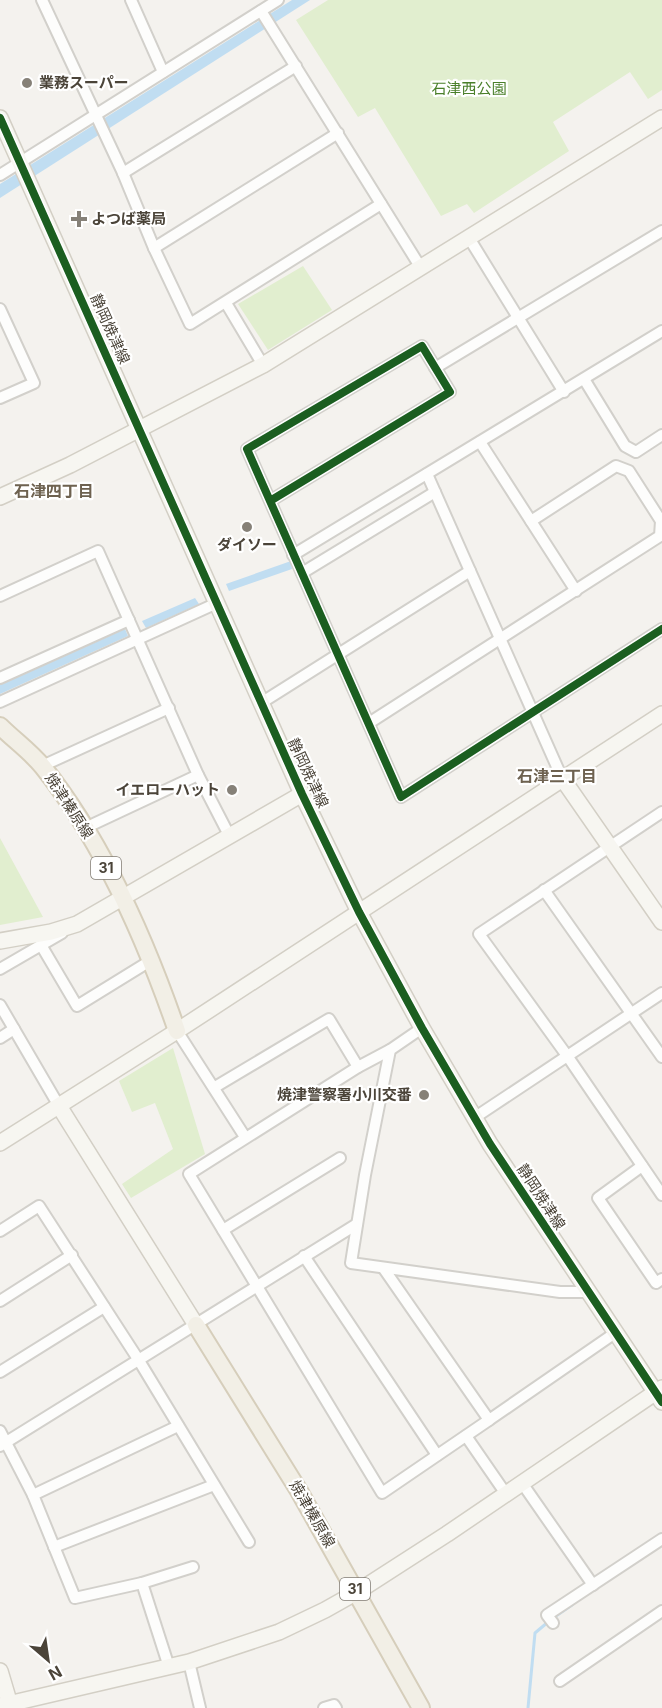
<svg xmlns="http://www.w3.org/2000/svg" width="662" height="1708" viewBox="0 0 662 1708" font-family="Inter,'Noto Sans JP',sans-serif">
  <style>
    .green { fill: #e1eecf }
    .water { fill: #c0ddf1 }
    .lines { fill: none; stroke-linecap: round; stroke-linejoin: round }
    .stream { stroke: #c0ddf1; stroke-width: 3 }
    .street-casing { stroke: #d2d0cb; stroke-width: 14 }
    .secondary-casing { stroke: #d3cfc5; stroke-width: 18 }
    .primary-casing { stroke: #d6cebb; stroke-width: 20 }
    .street { stroke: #fdfdfc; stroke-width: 10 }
    .secondary { stroke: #f7f6f1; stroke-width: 15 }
    .primary { stroke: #f2efe6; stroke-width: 16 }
    .cycleway-casing { stroke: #fff; stroke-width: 11 }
    .cycleway { stroke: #1b5e20; stroke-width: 8 }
    .poi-dot { fill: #868178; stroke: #fff; stroke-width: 2 }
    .labels { text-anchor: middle; stroke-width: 4.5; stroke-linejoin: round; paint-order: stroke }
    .shield { fill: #fff; stroke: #817c74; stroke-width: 1.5 }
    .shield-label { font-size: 14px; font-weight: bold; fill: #4b4439 }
    .poi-label { font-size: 15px; font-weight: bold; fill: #4b4439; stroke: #fff; text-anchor: start }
    .park-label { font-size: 15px; fill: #4a7f2a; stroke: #fff }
    .street-label { font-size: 15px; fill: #4b4439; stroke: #fff }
    .neighbourhood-label { font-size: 16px; font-weight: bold; fill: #6e6250; stroke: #fff }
  </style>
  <rect width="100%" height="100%" fill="#f4f2ee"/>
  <g class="green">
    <path d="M328,0H662V90L648,99L630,72L553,122L569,151L474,213L467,204L441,216L375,108L358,117L296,20Z"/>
    <path d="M303,266L332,310L268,350L238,304Z"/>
    <path d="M0,838L43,917L0,925Z"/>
    <path d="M173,1048L205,1154L131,1198L122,1184L173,1149L155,1103L132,1112L119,1081Z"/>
  </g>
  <g class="water">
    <path d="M292,0H310L0,198V184Z"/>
    <path d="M291,561L292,569L229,591L226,584Z"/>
    <path d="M195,598L199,604L146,628L142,621Z"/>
    <path d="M125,629L128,636L0,694V685Z"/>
  </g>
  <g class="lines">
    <g class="stream">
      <path d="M553,1618L572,1605"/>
      <path d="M528,1708L535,1633L548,1622"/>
    </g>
    <defs>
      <g id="street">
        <path d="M42,0L123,173L154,248L190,324L381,204"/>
        <path d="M131,0L163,72"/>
        <path d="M261,11L421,268"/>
        <path d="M123,173L296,66"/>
        <path d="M0,175L278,0"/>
        <path d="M469,238L564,392"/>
        <path d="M154,248L338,133"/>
        <path d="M226,303L263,365"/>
        <path d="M0,309L34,383L0,398"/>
        <path d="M435,368L662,231"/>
        <path d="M584,379L625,446L636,452L662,435"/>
        <path d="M480,442L576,591"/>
        <path d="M427,474L562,778"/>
        <path d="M270,501L450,392L422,346L247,449L401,797L662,629"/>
        <path d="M293,555L662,331"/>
        <path d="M302,573L435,492"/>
        <path d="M0,596L98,551L198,775L229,835"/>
        <path d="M0,678L129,620"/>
        <path d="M0,702L217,603"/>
        <path d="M261,703L470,571"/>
        <path d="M369,723L660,536L661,521L629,471L616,466L531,521"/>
        <path d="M42,766L169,708"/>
        <path d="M662,812L479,934L568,1057L662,1195"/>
        <path d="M85,828L198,775"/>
        <path d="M544,890L662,1057"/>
        <path d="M41,945L77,1006L150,961"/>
        <path d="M0,969L62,933"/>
        <path d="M0,1005L59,1106"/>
        <path d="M422,1028L390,1050L365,1175L351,1263L560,1292H587"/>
        <path d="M177,1031L245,1137"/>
        <path d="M0,1038L14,1029"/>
        <path d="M390,1050L358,1067L189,1174L382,1493L489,1420"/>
        <path d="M215,1087L329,1019L358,1067"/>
        <path d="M474,1118L662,993"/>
        <path d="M642,1166L598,1198L656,1283L662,1279"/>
        <path d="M223,1230L340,1158"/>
        <path d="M0,1231L39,1206L138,1359L249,1542"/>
        <path d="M304,1256L437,1455"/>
        <path d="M384,1269L489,1420L615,1333"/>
        <path d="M0,1301L72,1255"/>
        <path d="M0,1372L104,1307"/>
        <path d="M0,1431L33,1495L75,1598L142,1583L193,1567"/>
        <path d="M466,1436L506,1494"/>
        <path d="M0,1446L357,1224"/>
        <path d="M522,1483L593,1585"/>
        <path d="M33,1495L178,1426"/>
        <path d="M54,1547L214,1485"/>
        <path d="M142,1583L169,1667"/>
        <path d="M553,1623L547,1615L662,1539"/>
        <path d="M189,1662L200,1708"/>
        <path d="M560,1681L662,1611"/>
        <path d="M324,1708L334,1705L336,1708"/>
      </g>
      <g id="secondary">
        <path d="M0,118L302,794L359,912L422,1028L490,1144L662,1402"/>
        <path d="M0,497L70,465L263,365L662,118"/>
        <path d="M562,778L662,922"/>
        <path d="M0,941L51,932L77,924L302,794"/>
        <path d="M59,1106L196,1325"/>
        <path d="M0,1143L177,1031L662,714"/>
        <path d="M0,1671L11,1708"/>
        <path d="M0,1706L189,1662L279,1632L325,1610L357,1592L447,1534L662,1388"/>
      </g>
      <g id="primary">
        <path d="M0,726C14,740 31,752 43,767C103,842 146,941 177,1031"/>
        <path d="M196,1325L299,1491L421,1708"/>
      </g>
    </defs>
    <use href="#street" class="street-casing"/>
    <use href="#secondary" class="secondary-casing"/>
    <use href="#primary" class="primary-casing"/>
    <use href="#street" class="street"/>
    <use href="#secondary" class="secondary"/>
    <use href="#primary" class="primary"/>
    <defs>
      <g id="cycleway">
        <path d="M0,118L302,794L359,912L422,1028L490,1144L662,1402"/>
        <path d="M270,501L450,392L422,346L247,449L401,797L662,629"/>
      </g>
    </defs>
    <use href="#cycleway" class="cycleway-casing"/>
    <use href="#cycleway" class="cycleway"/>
  </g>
  <g class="poi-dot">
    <circle cx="27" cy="83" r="6"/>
    <path d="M76 210h6v6h6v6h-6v6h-6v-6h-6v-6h6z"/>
    <circle cx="247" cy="527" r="6"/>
    <circle cx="232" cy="790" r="6"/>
    <circle cx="424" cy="1095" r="6"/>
  </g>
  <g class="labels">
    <g class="shield">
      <rect x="91" y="857" width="30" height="22" rx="4.5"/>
      <rect x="340" y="1578" width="30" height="22" rx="4.5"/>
    </g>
    <g class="shield-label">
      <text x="106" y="873">31</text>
      <text x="355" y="1594">31</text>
    </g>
    <g class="poi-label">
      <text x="39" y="88">業務スーパー</text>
      <text x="91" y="224">よつば薬局</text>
      <text x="247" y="550" text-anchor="middle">ダイソー</text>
      <text x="220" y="795" text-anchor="end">イエローハット</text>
      <text x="412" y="1100" text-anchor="end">焼津警察署小川交番</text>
    </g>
    <g class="park-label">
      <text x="469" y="94">石津西公園</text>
    </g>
    <g class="street-label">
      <text transform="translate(110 329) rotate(66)" y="5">静岡焼津線</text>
      <text transform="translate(308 773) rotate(65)" y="5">静岡焼津線</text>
      <text transform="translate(69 806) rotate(57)" y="5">焼津榛原線</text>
      <text transform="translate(541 1197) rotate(57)" y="5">静岡焼津線</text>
      <text transform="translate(312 1514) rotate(60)" y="5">焼津榛原線</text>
    </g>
    <g class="neighbourhood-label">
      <text x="54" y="497">石津四丁目</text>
      <text x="557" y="782">石津三丁目</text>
    </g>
  </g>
  <g transform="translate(48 1660) rotate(151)" stroke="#ffffff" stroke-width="4.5" paint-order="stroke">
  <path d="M0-4.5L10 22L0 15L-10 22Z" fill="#4b4439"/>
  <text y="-9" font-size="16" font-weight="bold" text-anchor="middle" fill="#4b4439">N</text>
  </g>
</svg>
